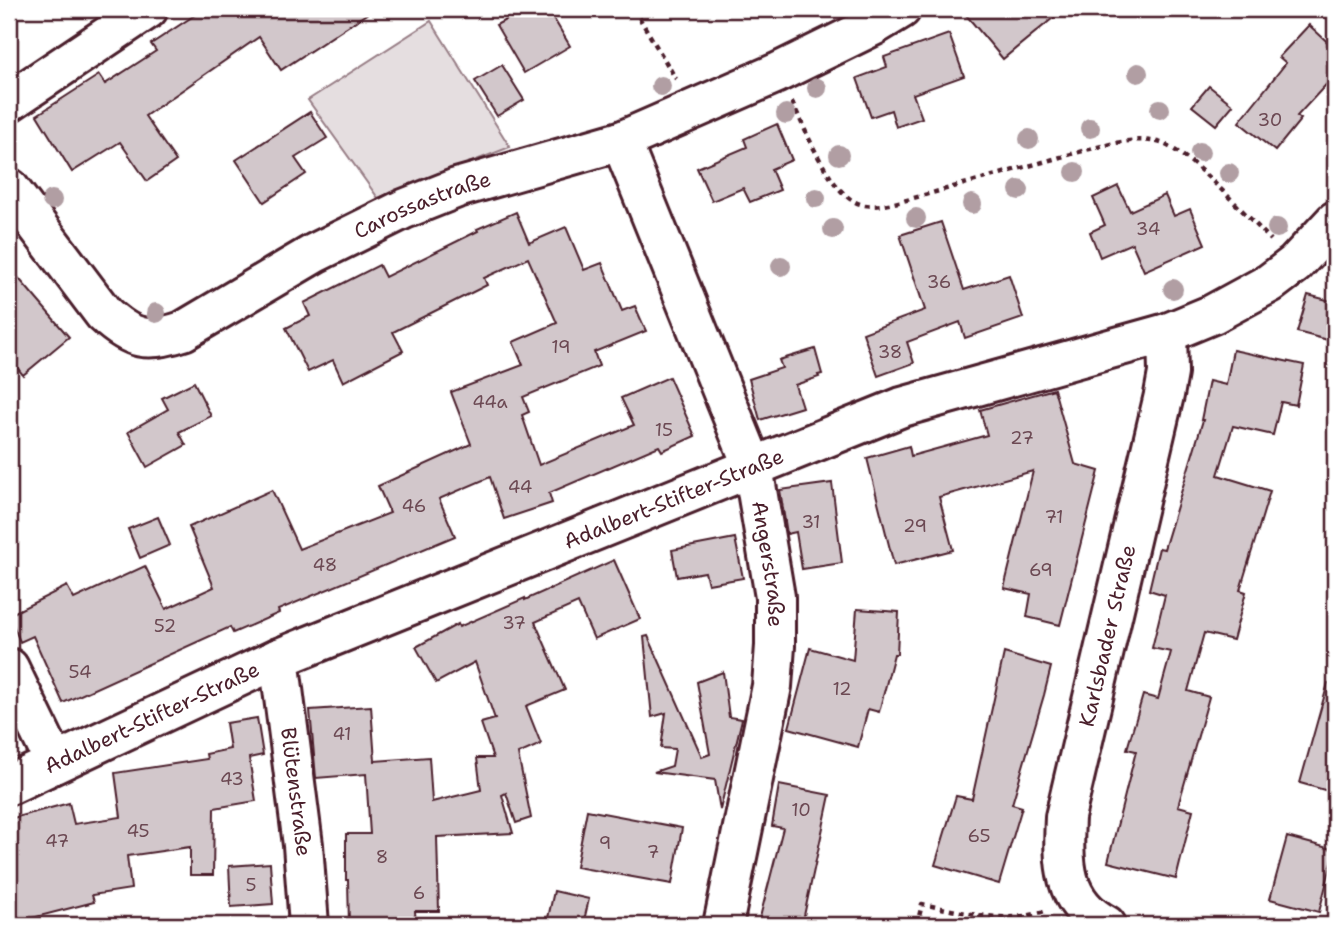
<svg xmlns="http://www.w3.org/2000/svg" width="1344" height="934" viewBox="0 0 1344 934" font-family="'Shantell Sans',sans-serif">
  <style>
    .green { fill: #e5dee0; stroke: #987e86; stroke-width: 2 }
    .building { fill: #d2c7cb; stroke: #4a1f2b; stroke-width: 2 }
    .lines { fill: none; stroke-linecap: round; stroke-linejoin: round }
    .minor-casing { stroke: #4a1f2b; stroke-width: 44 }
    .path { stroke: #4a1f2b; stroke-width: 4.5; stroke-dasharray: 5 5; stroke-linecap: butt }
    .minor { stroke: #fff; stroke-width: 38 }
    .tree { fill: #b19ea3 }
    .labels { text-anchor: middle; stroke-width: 7; stroke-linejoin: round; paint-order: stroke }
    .number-label { font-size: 18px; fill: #6c4953 }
    .street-label { font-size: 21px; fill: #4a1f2b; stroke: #fff }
  </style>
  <rect width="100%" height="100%" fill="#fff"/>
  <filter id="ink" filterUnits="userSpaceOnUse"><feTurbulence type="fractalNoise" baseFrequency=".0143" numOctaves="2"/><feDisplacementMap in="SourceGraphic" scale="14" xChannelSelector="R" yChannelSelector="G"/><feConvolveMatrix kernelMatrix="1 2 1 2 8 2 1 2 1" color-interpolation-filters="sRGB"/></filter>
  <g filter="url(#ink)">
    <path class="green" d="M431,21L510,147L378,198L308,100Z"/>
    <g class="building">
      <path d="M204,9H374L281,70L259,37L145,116L176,161L147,181L120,142L72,172L37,115L99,75L105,84L156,51L151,44Z"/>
      <path d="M526,9H548L570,46L524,73L496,25Z"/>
      <path d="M961,9H1064L1003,59Z"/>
      <path d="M1309,25L1335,49V75L1297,116L1301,119L1275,151L1239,122L1286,63L1279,57Z"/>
      <path d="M949,34L964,76L913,94L922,118L896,127L891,110L871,117L857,78L887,67L884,57Z"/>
      <path d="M502,65L524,100L497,116L475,81Z"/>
      <path d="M1209,86L1233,105L1216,125L1192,106Z"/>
      <path d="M310,112L327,138L295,158L306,174L264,202L236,160Z"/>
      <path d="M777,124L792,160L771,169L780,190L750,202L743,188L712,201L697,168L747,147L744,139Z"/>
      <path d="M1118,186L1130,211L1165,195L1174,216L1190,209L1205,244L1144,271L1132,243L1100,257L1090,232L1105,225L1093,198Z"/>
      <path d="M516,212L529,243L566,227L584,270L602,263L622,311L635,306L646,331L594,352L599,366L523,397L529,412L522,415L539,465L634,425L621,398L669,377L695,436L662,451L659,446L549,493L552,503L504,519L490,477L439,499L455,536L278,610L279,613L233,633L230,627L63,703L33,636L20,642L9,615L67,586L74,599L145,566L166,609L214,587L189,527L272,490L299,549L390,513L378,486L471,444L451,392L523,365L513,342L557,323L528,258L484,278L487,285L393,332L403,351L343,382L333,360L308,372L286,328L310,316L304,303L379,265L385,277L478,231L477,229Z"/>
      <path d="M941,222L964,290L1009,275L1023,318L965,338L960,322L907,342L914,363L878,376L863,333L925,310L900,235Z"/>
      <path d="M9,267L69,337L23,375L9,358Z"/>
      <path d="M1308,295L1335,302V342L1297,332Z"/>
      <path d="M815,349L822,374L818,375L819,377L795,385L802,407L760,420L749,379L782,368L779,360Z"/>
      <path d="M1233,350L1304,365L1296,405L1281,402L1273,435L1233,426L1218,475L1270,491L1240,590L1246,592L1233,640L1204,633L1188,691L1209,697L1178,806L1193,810L1176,879L1108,862L1136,751L1127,749L1143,695L1158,699L1171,652L1152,648L1165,595L1149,590L1159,548L1164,549L1203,420H1201L1209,381L1226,385Z"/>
      <path d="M194,382L211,416L179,432L186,445L147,467L128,432L168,409L162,398Z"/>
      <path d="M1054,389L1075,464L1099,471L1060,625L1027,617L1031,594L1004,588L1033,471L939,497L953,550L894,565L867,458L909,446L911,456L987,435L980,410Z"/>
      <path d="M832,483L842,563L802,569L796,532L787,534L780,490Z"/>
      <path d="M158,517L170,545L140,558L128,529Z"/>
      <path d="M735,538L743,578L708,584L705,572L677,577L672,550Z"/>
      <path d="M614,560L640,619L594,639L578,603L535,622L565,690L526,706L541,744L518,754L531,818L516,823L506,793L502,795L513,833L437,837L439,911H415L416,925H349L348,880H346V834H370L366,774L316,778L310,710L371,706L375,761L429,757L432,802L481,790L477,758H493L481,723L495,719L475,662L436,683L416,647L458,624L459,627L525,598V600Z"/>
      <path d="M857,609L899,612L897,654H894L879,712L868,709L858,747L789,728L810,648L853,660Z"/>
      <path d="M648,636L702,757L710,754L697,682L723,672L729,717L742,719L720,810L715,780L654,772L672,766L675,749L661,748L666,713L652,717L644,637Z"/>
      <path d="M1004,653L1051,667L1044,695L1012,804L1022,807L999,884L935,865L956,796L972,799Z"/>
      <path d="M1328,683L1335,684V793L1300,783Z"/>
      <path d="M257,718L263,755L249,758L256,801L214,808L213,875H190V847L127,856L131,889L92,895L94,902L9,924V819L69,803L74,824L121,817L115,773L207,759L206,754L230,749L226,723Z"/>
      <path d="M779,785L830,795L802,925H758L783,828L772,826Z"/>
      <path d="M587,810L682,828L672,884L576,867Z"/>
      <path d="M1287,837L1335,850L1319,912L1270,899Z"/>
      <path d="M270,863L273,904L231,907L229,866Z"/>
      <path d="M554,891L589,899L583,925L548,918Z"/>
    </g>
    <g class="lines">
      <defs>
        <g id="minor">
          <path d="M9,102L148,9"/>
          <path id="s1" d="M621,141L753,467L775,597V646L772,686L723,925"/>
          <path id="s2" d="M9,188L104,314C132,340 147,343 183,331L315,253L404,209L457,188L621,141L777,73L873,26L901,9"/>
          <path id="s3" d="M279,658L303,845L309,925"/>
          <path d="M9,668L55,763"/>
          <path id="s4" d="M9,785L279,658L902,407L1167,333L1213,314L1270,283L1295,264L1335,221"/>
          <path id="s5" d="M1106,925C1062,902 1063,862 1065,817L1164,395L1168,373L1167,333"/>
        </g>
      </defs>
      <use href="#minor" class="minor-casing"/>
      <g class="path">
        <path d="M634,9L676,79"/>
        <path d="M792,102C805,128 830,195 860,204C874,208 889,204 903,201L1086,150C1110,144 1137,136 1161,143C1189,152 1248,217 1271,240"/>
        <path d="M917,925L922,904C963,912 1005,925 1045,911"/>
      </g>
      <use href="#minor" class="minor"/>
    </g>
    <g class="tree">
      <circle cx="1138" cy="73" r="10"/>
      <circle cx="661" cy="86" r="10"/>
      <circle cx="817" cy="88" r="10"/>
      <circle cx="1160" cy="109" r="10"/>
      <circle cx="786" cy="114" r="10"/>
      <circle cx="1090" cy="128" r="10"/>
      <circle cx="1029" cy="139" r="10"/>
      <circle cx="1200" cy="152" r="10"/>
      <circle cx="839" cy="155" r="10"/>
      <circle cx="1075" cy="172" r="10"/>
      <circle cx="1229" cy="173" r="10"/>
      <circle cx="1019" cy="190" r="10"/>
      <circle cx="816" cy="198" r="10"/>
      <circle cx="52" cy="200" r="10"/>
      <circle cx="972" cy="204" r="10"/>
      <circle cx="916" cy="218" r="10"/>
      <circle cx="1277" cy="228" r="10"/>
      <circle cx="833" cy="229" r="10"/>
      <circle cx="781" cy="266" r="10"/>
      <circle cx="1173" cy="289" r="10"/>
      <circle cx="156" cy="313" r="10"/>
    </g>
  </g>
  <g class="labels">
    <g class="number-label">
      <text x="1270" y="126">30</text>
      <text x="1148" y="235">34</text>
      <text x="939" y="288">36</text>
      <text x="561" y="353">19</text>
      <text x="890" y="358">38</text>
      <text x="490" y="408">44a</text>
      <text x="664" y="436">15</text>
      <text x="1022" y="444">27</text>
      <text x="520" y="493">44</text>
      <text x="414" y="512">46</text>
      <text x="1054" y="523">71</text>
      <text x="811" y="528">31</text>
      <text x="915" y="532">29</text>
      <text x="325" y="571">48</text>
      <text x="1041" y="576">69</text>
      <text x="514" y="629">37</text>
      <text x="165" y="632">52</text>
      <text x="80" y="678">54</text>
      <text x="842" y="695">12</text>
      <text x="342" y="740">41</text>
      <text x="232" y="785">43</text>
      <text x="801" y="816">10</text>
      <text x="138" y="837">45</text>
      <text x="979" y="842">65</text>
      <text x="57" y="847">47</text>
      <text x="605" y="849">9</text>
      <text x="653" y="858">7</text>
      <text x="382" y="863">8</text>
      <text x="251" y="891">5</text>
      <text x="419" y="899">6</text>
    </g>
    <g class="street-label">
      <text dy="7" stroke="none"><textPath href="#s2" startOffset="516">Carossastraße</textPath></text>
      <text dy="7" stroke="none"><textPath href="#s4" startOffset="724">Adalbert-Stifter-Straße</textPath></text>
      <text dy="7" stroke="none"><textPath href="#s1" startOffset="450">Angerstraße</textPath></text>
      <text dy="7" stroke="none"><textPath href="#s5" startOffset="310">Karlsbader Straße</textPath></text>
      <text dy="7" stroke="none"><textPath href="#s4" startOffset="158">Adalbert-Stifter-Straße</textPath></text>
      <text dy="7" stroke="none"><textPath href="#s3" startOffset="135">Blütenstraße</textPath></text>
    </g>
  </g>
  <rect width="1344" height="934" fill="none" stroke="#fff" stroke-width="35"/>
  <rect x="18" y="18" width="1309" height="899" fill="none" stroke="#4a1f2b" stroke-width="2.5" filter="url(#ink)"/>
</svg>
